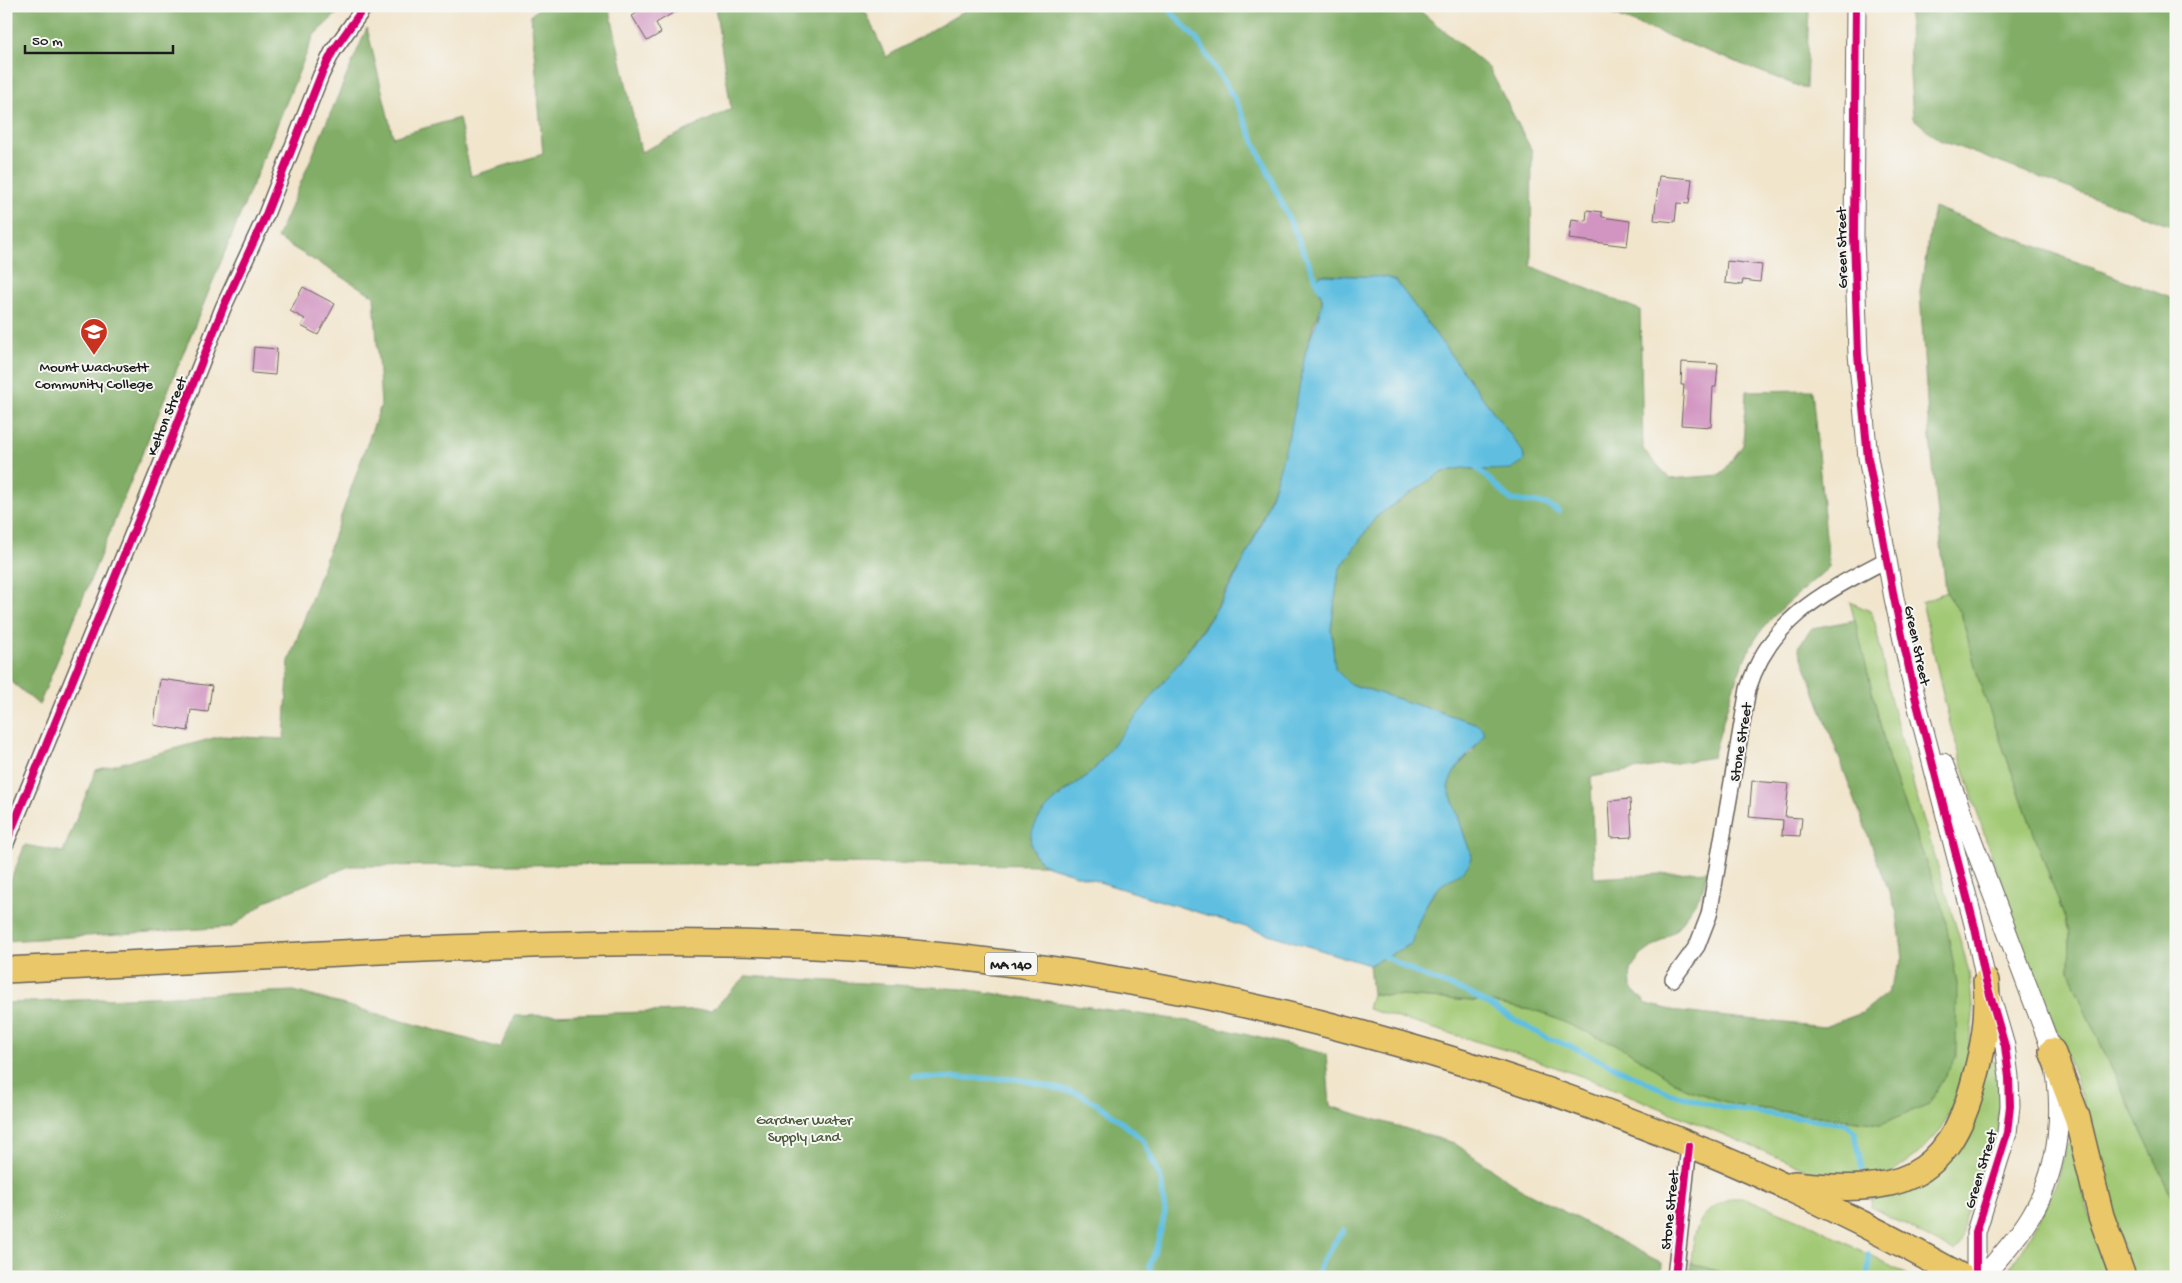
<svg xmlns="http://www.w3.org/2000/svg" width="2182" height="1283" viewBox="0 0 2182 1283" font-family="'Gochi Hand',sans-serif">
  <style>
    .green { fill: #a2c974; stroke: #5f7248 }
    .forest { fill: #81ad66; stroke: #4e6441 }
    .water { fill: #61bfe0; stroke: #3e6e7e }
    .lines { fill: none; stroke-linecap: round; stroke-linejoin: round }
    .stream { stroke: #61bfe0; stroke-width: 5.5 }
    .building { fill: #d294c1 }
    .minor-casing { stroke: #67625a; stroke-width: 18 }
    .tertiary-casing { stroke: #67625a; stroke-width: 21 }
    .trunk-casing { stroke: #67625a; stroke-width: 28 }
    .minor { stroke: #fff; stroke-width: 15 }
    .tertiary { stroke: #fff; stroke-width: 19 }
    .trunk { stroke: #eac769; stroke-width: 25 }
    .cycleway-casing { stroke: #f6f6f2; stroke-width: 11 }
    .cycleway { stroke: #d6006c; stroke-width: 8 }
    .labels { text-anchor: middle; stroke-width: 4; stroke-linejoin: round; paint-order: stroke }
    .shield { fill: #f6f6f2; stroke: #5d5d5c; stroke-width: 1 }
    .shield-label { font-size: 14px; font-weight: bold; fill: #1c1c1c }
    .street-label { font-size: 15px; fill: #1c1c1c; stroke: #f6f6f2 }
    .poi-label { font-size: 15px; fill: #1c1c1c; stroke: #f6f6f2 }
    .park-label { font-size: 15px; fill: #4b593b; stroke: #f6f6f2 }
  </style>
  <rect width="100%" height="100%" fill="#f6f6f2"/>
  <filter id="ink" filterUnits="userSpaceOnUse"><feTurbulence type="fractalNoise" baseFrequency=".02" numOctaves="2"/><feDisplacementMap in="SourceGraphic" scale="10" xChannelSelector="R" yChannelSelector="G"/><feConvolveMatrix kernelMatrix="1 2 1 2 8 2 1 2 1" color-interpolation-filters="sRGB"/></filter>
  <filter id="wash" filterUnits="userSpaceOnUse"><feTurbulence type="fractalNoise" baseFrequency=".0096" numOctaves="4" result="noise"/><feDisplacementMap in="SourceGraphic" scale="20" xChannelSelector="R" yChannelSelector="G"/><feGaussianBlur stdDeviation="1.12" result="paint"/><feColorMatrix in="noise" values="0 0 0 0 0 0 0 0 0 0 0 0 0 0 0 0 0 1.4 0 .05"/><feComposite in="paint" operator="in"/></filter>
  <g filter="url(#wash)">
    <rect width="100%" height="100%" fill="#f1e5cc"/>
    <g class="green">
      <path d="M1946,592L1961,613L1980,684L2070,933L2069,970L2086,1013L2176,1204V1277H2130L2077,1081L2024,952L1985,837L1950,724L1922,602Z"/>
      <path d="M1850,602L1870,611L1875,623L1890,697L1915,791L1964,953L1969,973L1973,1016L1968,1056L1954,1102L1942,1128L1917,1155L1892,1173L1830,1179L1595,1081L1512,1052L1368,1009L1372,994L1487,1002L1541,1012L1625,1049L1684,1088L1734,1105L1881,1124L1944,912L1889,761Z"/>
      <path d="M1991,1061L1999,1062C2001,1100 2001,1136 1986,1172C1980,1186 1972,1199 1966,1213C1961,1228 1967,1240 1954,1251L1871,1207L1872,1199L1892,1196L1916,1184Z"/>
      <path d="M2065,1144H2072L2087,1205L2108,1277H2009L2008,1272C2032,1233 2061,1191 2065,1144Z"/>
      <path d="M1731,1198H1745L1814,1226L1911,1277H1736L1691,1263C1694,1229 1697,1212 1731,1198Z"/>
    </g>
    <g class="forest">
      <path d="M6,6H345L314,35L39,705L6,677Z"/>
      <path d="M541,6H609L641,152L731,109L715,6H863L886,57L973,6H1414L1489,68L1532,151L1531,266L1640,310L1643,449L1670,479L1721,475L1743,445L1746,391L1812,390L1829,567C1810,584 1790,600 1772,618C1737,654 1727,711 1713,757L1591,777L1594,878L1708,871L1701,894L1675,931L1640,956L1630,970L1631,987L1647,1004L1680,1012L1824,1027L1862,1013L1887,993L1903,958L1897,913L1798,647L1812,628L1855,620L1889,761L1944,912L1957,983L1956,1057L1929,1104L1881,1124L1734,1105L1684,1088L1625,1049L1541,1012L1487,1002L1372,994L1369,965L1411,944C1416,928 1426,900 1438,888C1451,876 1463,876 1472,858L1448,787C1452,771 1462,762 1474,750L1475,723L1350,684L1335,669L1331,629L1339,570L1376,517L1440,473L1462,468L1487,470L1524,460L1523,452L1396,281L1386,277L1320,275L1318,290L1322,297V307L1314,323L1306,351L1299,396L1284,457L1266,509L1246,557L1213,613L1173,671L1091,773L1061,794L1038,819L1034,855L1044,865L827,863L350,866L268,900L232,927L6,941V891L25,845L63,852L96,770L221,736L284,739L289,661L381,405L374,296L277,238L367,28L393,137L459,118L471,176L543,154L531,15Z"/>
      <path d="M1609,6H1809L1806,89L1611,14Z"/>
      <path d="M1909,6H2176V228L1939,140L1913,118L1910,75Z"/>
      <path d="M1934,207L2176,300V1204L2086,1013L2069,970L2070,933L1980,684L1961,613L1946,592L1928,419L1920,292Z"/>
      <path d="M746,976L963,989L1195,1022L1326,1054L1330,1106L1454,1143L1521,1189L1662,1263L1661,1277H6V1003L294,991L500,1048L515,1016L712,1010Z"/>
      <path d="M1691,1263L1736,1277H1689Z"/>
    </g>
    <path class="water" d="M1320,275L1386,277L1396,281L1523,452L1524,461L1511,469L1487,470L1462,468L1440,473L1376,517L1339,570L1331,629L1335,669L1350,684L1475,723L1482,728L1484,734C1473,752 1453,766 1448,787L1472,858C1464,876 1451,876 1438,888C1426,899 1416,928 1411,944L1369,965L1044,865C1037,858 1028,848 1031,836C1039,806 1067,792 1089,774C1096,769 1101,760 1106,754C1156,691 1211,629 1246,556C1277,492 1294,424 1305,354C1308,340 1325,306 1322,297C1320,292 1317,288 1315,283Z"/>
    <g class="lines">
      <g class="stream">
        <path d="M1166,6L1197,40L1236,101L1320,288"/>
        <path d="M1474,465L1511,500L1546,504L1558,511"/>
        <path d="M1381,954L1420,975L1469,993L1543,1036L1577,1049L1667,1092L1703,1103L1739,1110L1846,1124L1855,1132L1862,1169"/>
        <path d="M913,1077L1018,1079L1080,1094L1108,1111L1143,1140L1161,1179L1165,1213L1156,1249L1150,1265L1151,1277"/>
        <path d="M1868,1255L1869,1277"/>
        <path d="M1317,1277L1320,1265L1343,1230"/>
      </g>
    </g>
    <g id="blocks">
      <g class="building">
        <path d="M648,6H685L656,23L661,33L647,41L632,16Z"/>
        <path d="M1659,176L1692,179L1689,204L1677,203L1675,222L1654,220Z"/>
        <path d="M1587,210L1602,212V217L1630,221L1627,246L1569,239L1572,219L1586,221Z"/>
        <path d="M1727,261L1762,265L1760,282L1743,280L1742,285L1725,283Z"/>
        <path d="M303,287L335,304L318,335L301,326L305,319L290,311Z"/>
        <path d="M254,347L277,349L275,375L252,373Z"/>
        <path d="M1682,362L1718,364L1716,387H1713L1711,427L1681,425L1684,385H1681Z"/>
        <path d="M160,679L212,686L208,712L191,710L188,731L154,725Z"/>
        <path d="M1752,781L1789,784L1785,817L1802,818L1800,836L1782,835L1783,820L1749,817Z"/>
        <path d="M1630,799L1632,837L1611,838L1609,801Z"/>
      </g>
    </g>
  </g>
  <g filter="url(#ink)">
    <use href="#blocks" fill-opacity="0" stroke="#67625a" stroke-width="1"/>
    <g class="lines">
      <defs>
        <g id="minor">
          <path d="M6,843L167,450L223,308L265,217L321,75L333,51L365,6"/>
          <path d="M1673,979L1697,946L1709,915L1748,689C1770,618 1825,592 1886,560"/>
          <path d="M1675,1277L1689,1146"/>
        </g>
        <g id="tertiary">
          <path d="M1856,6L1854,236L1858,354L1868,458L1894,598L1915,696L1975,928L1986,981L2005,1046L2009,1077L2010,1106L2007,1133L1976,1232V1277"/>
          <path d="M1943,763L2052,1051C2064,1105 2061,1165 2032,1214C2019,1237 2000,1256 1983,1277"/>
        </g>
        <g id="trunk">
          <path d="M6,970C131,964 255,957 380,951C518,945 656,939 795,945C1195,962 1613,1080 1962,1277"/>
          <path d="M2052,1051L2077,1117L2101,1216L2123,1277"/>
          <path d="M1794,1184C1894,1195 1948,1185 1975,1078C1984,1045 1989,1015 1986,981"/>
        </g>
      </defs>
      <use href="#minor" class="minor-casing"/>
      <use href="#tertiary" class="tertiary-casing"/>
      <use href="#trunk" class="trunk-casing"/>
      <use href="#minor" class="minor"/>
      <use href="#tertiary" class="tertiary"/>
      <use href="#trunk" class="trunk"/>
      <defs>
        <g id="cycleway">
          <path d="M1856,6L1854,236L1858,354L1868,458L1894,598L1915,696L1975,928L1986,981L2005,1046L2009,1077L2010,1106L2007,1133L1976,1232V1277"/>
          <path d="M6,843L167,450L223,308L265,217L321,75L333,51L365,6"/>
          <path d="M1675,1277L1689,1146"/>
        </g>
      </defs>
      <use href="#cycleway" class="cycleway-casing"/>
      <use href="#cycleway" class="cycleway"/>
    </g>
  </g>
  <defs>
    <symbol id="university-pin" viewBox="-11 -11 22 30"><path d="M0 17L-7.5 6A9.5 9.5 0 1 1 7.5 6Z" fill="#c8321e" stroke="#f6f6f2"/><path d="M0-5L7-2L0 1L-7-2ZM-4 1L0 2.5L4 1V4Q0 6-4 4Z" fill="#fff"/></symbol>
  </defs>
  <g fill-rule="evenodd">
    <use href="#university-pin" x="78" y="316" width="32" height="43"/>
  </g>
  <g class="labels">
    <rect class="shield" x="985" y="952.5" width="52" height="23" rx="4"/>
    <g class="shield-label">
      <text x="1011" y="969">MA 140</text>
    </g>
    <g class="street-label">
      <text transform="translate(1841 248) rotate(-91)" y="5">Green Street</text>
      <text transform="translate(166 416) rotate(-68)" y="5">Kelton Street</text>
      <text transform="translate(1918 645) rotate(78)" y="5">Green Street</text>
      <text transform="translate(1740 742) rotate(-81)" y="5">Stone Street</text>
      <text transform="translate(1980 1169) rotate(-73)" y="5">Green Street</text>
      <text transform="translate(1669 1210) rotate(-84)" y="5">Stone Street</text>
    </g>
    <g class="poi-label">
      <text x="94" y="371">Mount Wachusett<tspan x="94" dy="17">Community College</tspan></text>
    </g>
    <g class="park-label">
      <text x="804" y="1124">Gardner Water<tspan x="804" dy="17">Supply Land</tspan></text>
    </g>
  </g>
  <rect width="2182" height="1283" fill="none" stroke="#f6f6f2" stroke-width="25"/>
  <path d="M25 45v8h148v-8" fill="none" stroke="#1c1c1c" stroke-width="2.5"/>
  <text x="32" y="45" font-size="15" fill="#1c1c1c" stroke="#f6f6f2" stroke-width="4" paint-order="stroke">50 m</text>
</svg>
